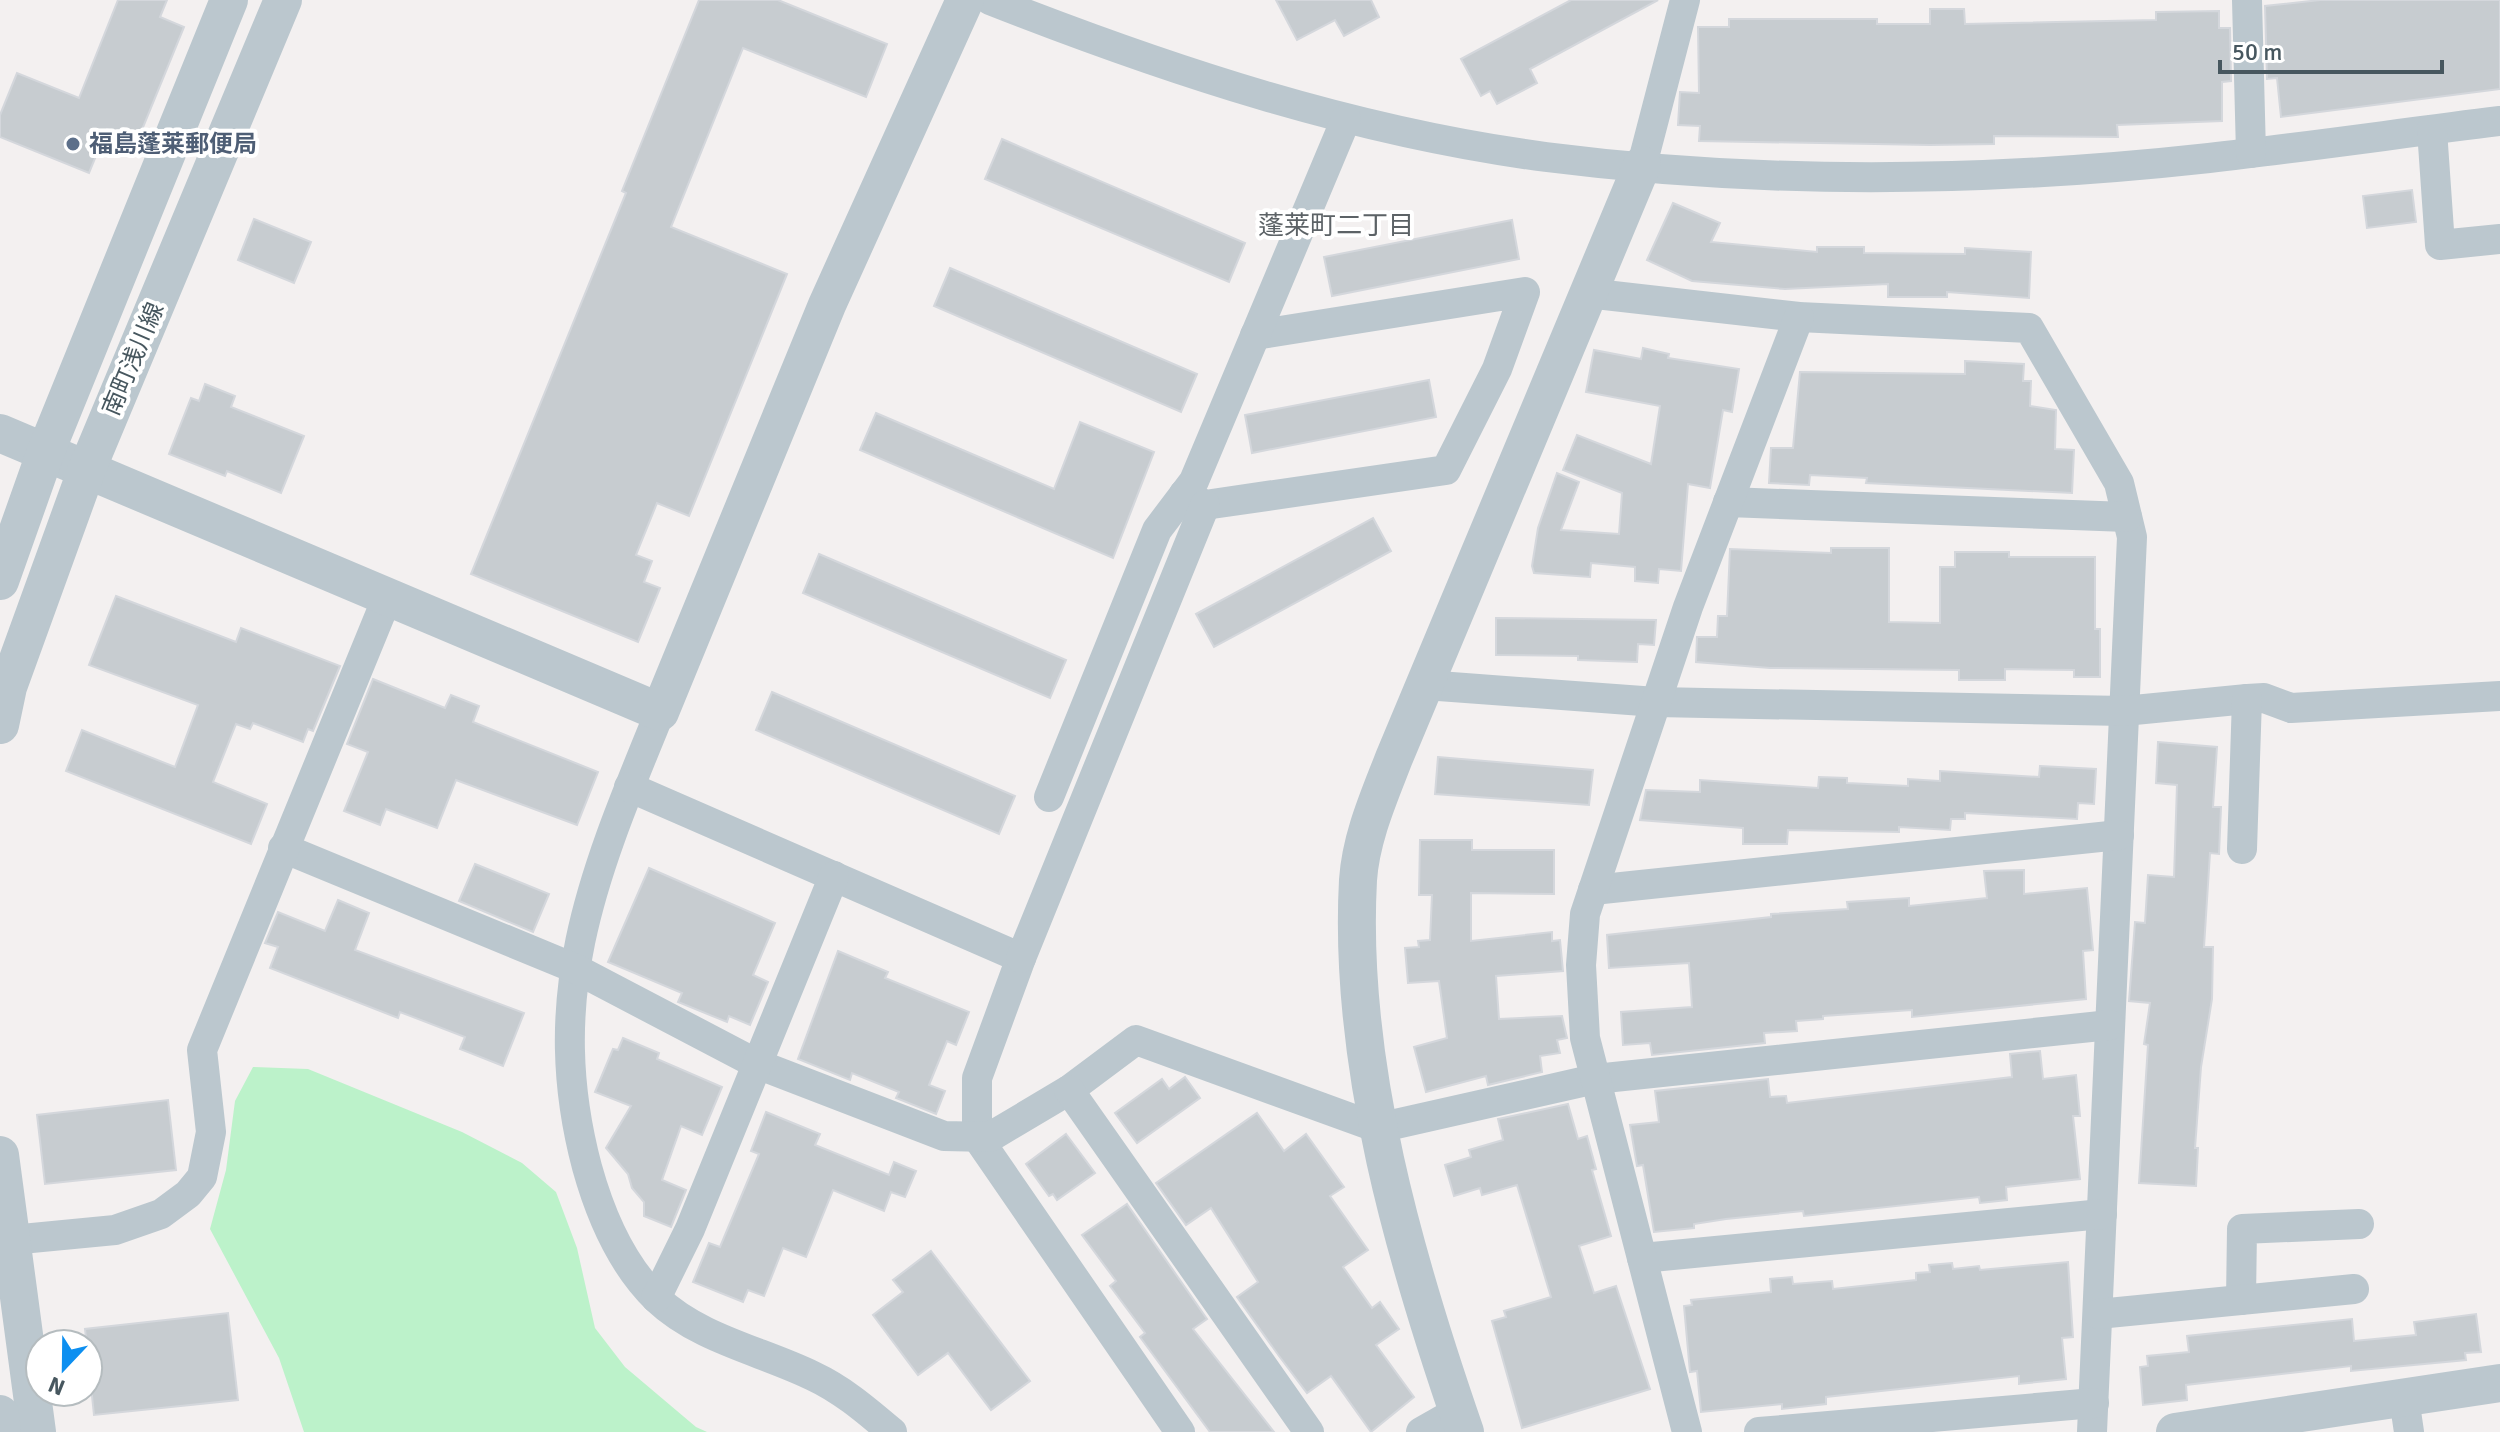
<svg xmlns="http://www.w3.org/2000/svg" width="2500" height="1432" viewBox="0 0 2500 1432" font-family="Signika,'Noto Sans JP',sans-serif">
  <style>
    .green { fill: #bcf2ca }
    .building { fill: #c7ccd0; stroke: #d4d7dc; stroke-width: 2 }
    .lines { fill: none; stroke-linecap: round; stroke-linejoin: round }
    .minor { stroke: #bbc7ce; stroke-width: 30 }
    .tertiary { stroke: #bbc7ce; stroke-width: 38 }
    .service-dot { fill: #5c6f8a; stroke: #fff; stroke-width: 3 }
    .labels { text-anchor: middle; stroke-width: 8; stroke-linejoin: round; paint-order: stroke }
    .service-label { font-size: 24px; font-weight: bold; fill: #4e5e75; stroke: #fff; text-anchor: start }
    .street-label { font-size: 24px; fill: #47575f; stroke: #fff }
    .neighbourhood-label { font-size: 26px; fill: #5c6266; stroke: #fff }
  </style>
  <rect width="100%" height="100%" fill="#f3f0f0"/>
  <path class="green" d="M253,1067L308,1069L462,1132L522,1163L556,1192L577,1248L595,1328L625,1367L696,1427L707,1432H304L279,1358L210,1229L226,1170L235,1101Z"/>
  <g class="building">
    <path d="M118,0H167L160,17L184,27L137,142L107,129L89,173L0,137V115L17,73L79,98Z"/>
    <path d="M699,0H778L887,44L866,97L743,48L671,227L787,274L689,516L657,503L636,555L652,561L644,582L660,588L638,642L471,574L626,193L622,191Z"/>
    <path d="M1276,0H1371L1379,17L1344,36L1335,20L1297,40Z"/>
    <path d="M1571,0H1658L1530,69L1537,83L1497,104L1490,91L1481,96L1461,59Z"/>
    <path d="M2320,0H2500V89L2281,117L2277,78L2267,79L2265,6Z"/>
    <path d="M1930,9H1964L1965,24L2156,20V12L2219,11V28H2230L2231,81L2222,82V121L2117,125L2118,137L1994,136V144L1930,145L1699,141L1700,126L1678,125L1680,92L1699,93L1698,27H1729V19H1877V24H1930Z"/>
    <path d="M1002,139L1245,243L1229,282L985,179Z"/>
    <path d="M2412,190L2416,222L2367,228L2363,196Z"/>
    <path d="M1673,203L1720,223L1711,242L1817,252V247H1864V253L1965,254V248L2031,252L2029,298L1947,292V297H1888V284L1785,289L1692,281L1647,260Z"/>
    <path d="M254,219L311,242L294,283L238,260Z"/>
    <path d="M1512,220L1519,259L1332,296L1324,257Z"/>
    <path d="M950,268L1197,374L1181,412L934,306Z"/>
    <path d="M1643,348L1669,354L1668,358L1739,369L1732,412L1723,410L1710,488L1688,484L1681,571L1659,569L1658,583L1635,581V567L1591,563L1590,577L1534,573L1532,566L1538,528L1557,473L1579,482L1561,530L1619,534L1622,493L1563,470L1577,435L1651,464L1660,406L1586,392L1594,350L1641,359Z"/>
    <path d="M1965,361L2024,364L2023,381H2031L2030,406L2056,410L2055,449L2074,450L2072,493L1866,483L1867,478L1810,475L1809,485L1769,483L1771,448H1793L1800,372L1965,374Z"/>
    <path d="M1429,380L1436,417L1252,453L1245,415Z"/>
    <path d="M205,384L235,396L231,407L304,436L281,493L227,471L225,476L169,454L191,398L199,401Z"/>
    <path d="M876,413L1054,489L1080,422L1154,452L1113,558L860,450Z"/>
    <path d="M1373,518L1391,551L1214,647L1196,614Z"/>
    <path d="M1831,548H1889V622L1940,623V567H1955V552H2009V557H2095V629H2100V677H2074V670L2005,669V680H1959V670L1770,668L1696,662L1697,637H1717L1718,616H1727L1730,549L1831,553Z"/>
    <path d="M819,554L1066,660L1050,698L803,593Z"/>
    <path d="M116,596L236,642L241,628L340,666L313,731L308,729L303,742L253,723L250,729L236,724L213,782L267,804L251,844L66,771L82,730L175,767L198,705L89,665Z"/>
    <path d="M1496,618L1656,620L1654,645L1638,644L1637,662L1578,660V656L1496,655Z"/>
    <path d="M373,679L445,708L451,695L479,706L473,722L598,772L577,825L456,780L437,828L386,809L380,825L344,811L368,752L347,744Z"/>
    <path d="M772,692L1015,796L999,834L756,730Z"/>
    <path d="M2158,742L2217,747L2213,807H2221L2219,854L2210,853L2204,947H2213L2212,999L2201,1067L2195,1148H2198L2196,1186L2139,1183L2148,1045L2144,1044L2150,1003L2129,1001L2135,922L2145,923L2148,875L2174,877L2177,785L2156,783Z"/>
    <path d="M1438,757L1593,770L1589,805L1435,794Z"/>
    <path d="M2040,766L2096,769L2094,804L2078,803L2077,819L1965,813V819H1951L1950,830L1899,827V832L1788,830L1787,844H1743V828L1640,820L1646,790L1700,792V780L1818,788L1819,777L1847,778V783L1908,786V779L1940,781V771L2039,777Z"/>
    <path d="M1420,840H1472V850H1554V894L1471,893V941L1552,932V941L1560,940L1563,971L1496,976L1499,1019L1562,1016L1567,1038L1557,1040L1560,1053L1540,1056L1542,1072L1488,1085L1486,1076L1426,1092L1414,1047L1447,1038L1439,981L1408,983L1405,948L1419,947L1418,941L1430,940L1432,895H1419Z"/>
    <path d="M475,864L549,894L533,932L459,901Z"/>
    <path d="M649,868L775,923L753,975L768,982L750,1025L729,1016L727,1022L678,1002L682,993L608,962Z"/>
    <path d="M2024,870V894L2087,888L2093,950L2083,951L2086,999L1912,1017V1010L1823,1016V1019L1796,1021L1797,1031L1764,1033L1765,1043L1652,1055L1650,1043L1623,1045L1621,1012L1692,1007L1689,963L1609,968L1607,935L1771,917V914L1848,909L1847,902L1909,898V906L1987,898L1984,871Z"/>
    <path d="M338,900L369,913L355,950L524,1013L503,1066L460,1049L465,1037L400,1012L398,1018L270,968L278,947L265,943L278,912L325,931Z"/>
    <path d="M838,951L888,972L885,978L969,1012L956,1045L947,1041L929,1085L945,1091L936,1114L896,1098L899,1092L852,1073L850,1080L798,1059Z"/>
    <path d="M623,1038L659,1053L657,1059L722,1087L702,1135L681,1126L662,1180L686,1190L671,1227L644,1216V1202L632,1188L628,1174L606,1148L631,1106L595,1092L613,1049L618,1050Z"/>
    <path d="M2040,1051L2043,1079L2076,1075L2080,1116H2073L2080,1179L2006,1187L2007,1200L1980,1203L1979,1197L1804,1216L1803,1211L1726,1219L1694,1224V1228L1654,1232L1643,1165L1637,1166L1630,1125L1659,1122L1655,1091L1768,1079L1770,1097L1786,1096L1787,1103L2012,1077L2010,1054Z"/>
    <path d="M1185,1077L1200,1098L1137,1143L1115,1113L1162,1079L1169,1089Z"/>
    <path d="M168,1100L176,1170L45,1184L37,1115Z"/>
    <path d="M1568,1104L1578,1139L1587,1136L1596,1169L1592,1170L1611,1236L1579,1246L1594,1293L1616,1286L1650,1389L1522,1428L1492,1321L1506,1317L1504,1311L1551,1297L1517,1185L1482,1195L1480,1188L1454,1196L1445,1165L1471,1157L1469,1150L1503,1140L1498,1119Z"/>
    <path d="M766,1112L820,1134L815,1145L889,1175L894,1162L916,1171L905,1197L891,1192L884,1211L833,1190L806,1257L783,1248L764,1296L748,1290L743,1302L693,1282L709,1243L720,1247L759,1154L751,1151Z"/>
    <path d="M1257,1113L1284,1151L1306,1134L1344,1187L1330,1196L1368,1250L1343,1267L1372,1308L1380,1302L1399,1329L1376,1345L1414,1397L1371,1432L1331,1376L1307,1393L1279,1356L1237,1297L1258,1282L1211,1208L1186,1225L1156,1183Z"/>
    <path d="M1066,1134L1095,1173L1057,1200L1053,1194L1049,1196L1026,1164Z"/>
    <path d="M1127,1204L1207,1319L1193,1329L1274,1432H1210L1140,1337L1145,1333L1110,1286L1116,1281L1082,1235Z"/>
    <path d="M931,1251L1030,1381L991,1410L948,1353L918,1375L873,1315L903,1292L893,1280Z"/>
    <path d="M2068,1262L2073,1337L2062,1338L2066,1379L2019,1384V1376L1826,1397V1404L1782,1409V1404L1701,1412L1697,1371L1690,1372L1684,1306L1692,1305L1691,1300L1771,1292L1770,1279L1792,1277L1793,1284L1832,1281L1833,1289L1916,1280V1273L1930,1272L1929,1265L1952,1263L1953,1269L1979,1266L1980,1270Z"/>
    <path d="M228,1313L238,1400L94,1415L85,1329Z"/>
    <path d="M2476,1314L2481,1352L2465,1353L2466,1360L2351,1371V1366L2186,1385L2187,1400L2143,1405L2140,1367L2148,1366L2147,1356L2189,1352L2187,1336L2352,1319L2354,1341L2416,1335L2414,1322Z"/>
  </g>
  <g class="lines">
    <g class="minor">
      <path d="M990,0C1168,70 1355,132 1546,157C1764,185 1991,182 2209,158C2306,147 2403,133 2500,121"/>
      <path d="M2247,0L2251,153"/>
      <path d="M2432,130L2440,245L2500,239"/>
      <path d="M1642,165L1685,0"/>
      <path d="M1587,293L1799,317L2029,328L2119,483L2132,537L2092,1432"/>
      <path d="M1184,494L1205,505L1446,470L1497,369L1525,292L1255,335"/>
      <path d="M1728,502L2127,517"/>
      <path d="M1425,685L1656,702L2124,711L2247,699L2264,698L2291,708L2500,696"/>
      <path d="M660,712C595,871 541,993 587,1167C600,1214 621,1264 657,1299C699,1339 762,1351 813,1376C843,1390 867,1411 892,1432"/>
      <path d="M629,787L1021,958L977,1078V1137L1180,1432"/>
      <path d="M1049,797L1157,530L1194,481L1346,119"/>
      <path d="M283,848L574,968L757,1064L944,1136L990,1137L1069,1090L1136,1040L1378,1128L1595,1079L2110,1025"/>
      <path d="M2242,849L2247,699"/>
      <path d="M1593,890L2119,835"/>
      <path d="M1021,958L1205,505"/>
      <path d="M1069,1090L1309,1432"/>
      <path d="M0,1241L115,1230L161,1214L188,1194L202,1177L211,1132L202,1050L387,598"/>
      <path d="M1642,1258L2102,1214"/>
      <path d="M656,1298L690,1229L834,876"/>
      <path d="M2241,1300L2242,1229L2359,1224"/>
      <path d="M2098,1314L2354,1289"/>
      <path d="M2404,1398L2409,1432"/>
      <path d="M1421,1432L1458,1411"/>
      <path d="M1687,1432L1585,1038L1581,965L1585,914L1688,607L1799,317"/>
      <path d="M1759,1432L2094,1403"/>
    </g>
    <g class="tertiary">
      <path d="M0,433L660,712L827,305L965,0"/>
      <path d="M0,581L46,451L229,0"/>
      <path d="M0,725L8,687L87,469L283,0"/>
      <path d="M0,1155L37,1432"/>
      <path d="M0,1414L2,1432"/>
      <path d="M1465,1432C1405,1259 1348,1064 1358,880C1361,837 1379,797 1394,758L1642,165"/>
      <path d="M2175,1432L2500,1383"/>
    </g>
  </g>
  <circle class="service-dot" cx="73" cy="144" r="8"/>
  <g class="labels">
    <g class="service-label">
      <text x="89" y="152">福島蓬莱郵便局</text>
    </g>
    <g class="street-label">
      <text transform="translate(133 359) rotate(-67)" y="8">南町浅川線</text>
    </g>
    <g class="neighbourhood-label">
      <text x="1336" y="234">蓬莱町二丁目</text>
    </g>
  </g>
  <g transform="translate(64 1368) rotate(202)"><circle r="38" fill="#ffffff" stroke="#b5bcbf" stroke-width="2"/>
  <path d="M0-6L14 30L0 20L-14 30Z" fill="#0d8ff0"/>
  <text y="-12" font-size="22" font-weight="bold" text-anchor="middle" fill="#47575f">N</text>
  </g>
  <path d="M2220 60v12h222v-12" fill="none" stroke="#47575f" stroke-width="4"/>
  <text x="2232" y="60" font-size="24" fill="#47575f" stroke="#ffffff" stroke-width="6" paint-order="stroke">50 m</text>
</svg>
